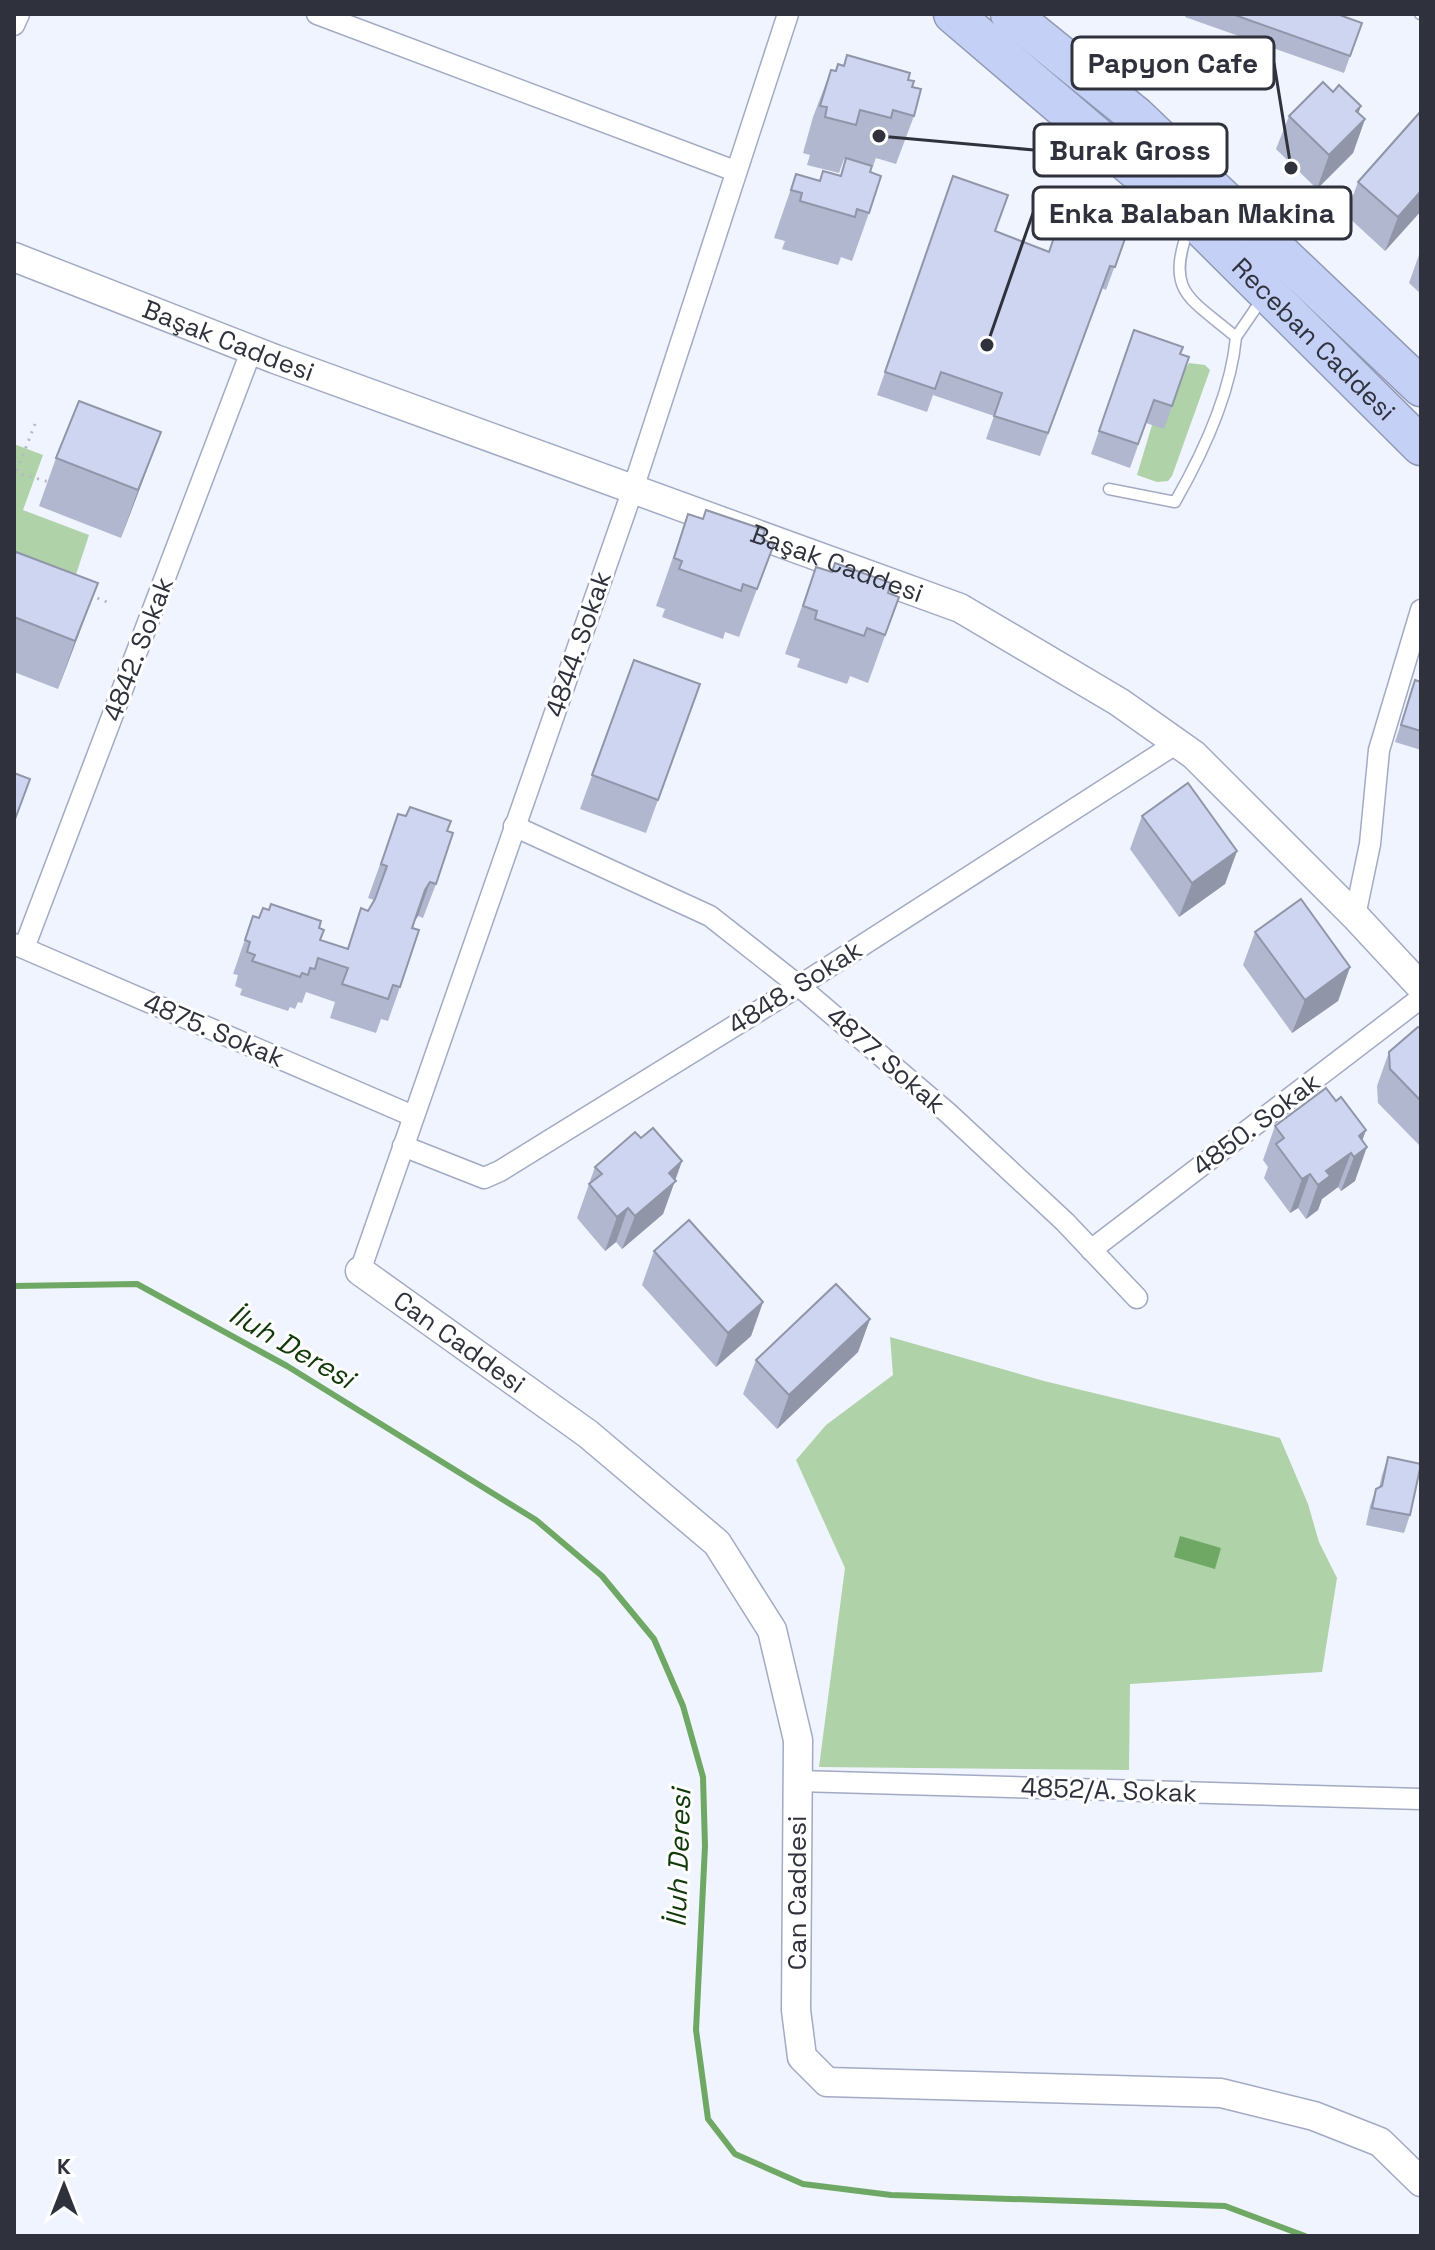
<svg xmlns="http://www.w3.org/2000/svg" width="1435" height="2250" viewBox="0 0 1435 2250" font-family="'Space Grotesk',sans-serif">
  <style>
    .green { fill: #afd2a8 }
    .water { fill: #6fa864 }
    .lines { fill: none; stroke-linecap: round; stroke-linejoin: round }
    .stream { stroke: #6fa864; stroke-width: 6 }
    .lane-casing { stroke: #a2aac4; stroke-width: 13 }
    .street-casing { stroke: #a2aac4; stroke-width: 23 }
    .secondary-casing { stroke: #a2aac4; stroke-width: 31 }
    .highway-casing { stroke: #9099b4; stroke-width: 41 }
    .path { stroke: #b6b9c4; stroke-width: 3; stroke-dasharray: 2 6; stroke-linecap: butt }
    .lane { stroke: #fff; stroke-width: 10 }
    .street { stroke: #fff; stroke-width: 20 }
    .secondary { stroke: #fff; stroke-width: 28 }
    .highway { stroke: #c4d0f5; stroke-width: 38 }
    .wall { fill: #b0b7ce }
    .shaded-wall { fill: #9095a8 }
    .building { fill: #cdd5f0; stroke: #9095a8; stroke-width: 2 }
    .labels { text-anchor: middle; stroke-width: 6; stroke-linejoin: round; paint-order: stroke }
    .street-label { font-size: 26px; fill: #2f323c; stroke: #fff }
    .water-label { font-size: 28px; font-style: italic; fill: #113809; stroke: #fff }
    .leader { fill: none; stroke: #2f323c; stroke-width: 3 }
    .callout-dot { fill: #2f323c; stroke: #fff; stroke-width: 3 }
    .callout { fill: #fff; stroke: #2f323c; stroke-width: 3 }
    .callout-label { font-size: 28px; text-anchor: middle; font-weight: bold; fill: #2f323c }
  </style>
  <rect width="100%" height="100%" fill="#f0f4ff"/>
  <g class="green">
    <path d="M1189,363L1205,365L1210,370L1172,476L1168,481L1157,482L1137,475L1152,425Z"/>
    <path d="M14,444L43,455L23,510L89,535L64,611L14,594Z"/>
    <path d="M890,1337L1044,1381L1280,1438L1308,1504L1319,1542L1337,1578L1322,1672L1130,1684L1129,1770L819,1767L845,1568L796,1460L826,1425L893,1375Z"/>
  </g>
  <path class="water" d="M1180,1536L1221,1548L1215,1569L1174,1557Z"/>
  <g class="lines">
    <path class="stream" d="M14,1286L137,1284L287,1366L536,1520L602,1576L654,1639L683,1706L703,1777L705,1846L696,2030L708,2119L735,2154L803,2184L891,2195L1225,2206L1305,2236"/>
    <defs>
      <g id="lane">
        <path d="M1420,14H1421"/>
        <path d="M1236,337L1262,299"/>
        <path d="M1109,489L1175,502C1203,453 1231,392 1236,337C1189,297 1165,293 1189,227"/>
      </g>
      <g id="street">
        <path d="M317,14L735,171"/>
        <path d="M14,25L19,14"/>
        <path d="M514,826L710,916L799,986L948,1113L1065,1222L1137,1298"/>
        <path d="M1355,916L1370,844L1379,750L1421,610"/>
        <path d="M14,944L413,1116"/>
        <path d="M24,948L252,349"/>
        <path d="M403,1146L484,1178L500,1171L799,986L1177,743"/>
        <path d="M1091,1250L1421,998"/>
        <path d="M360,1271L633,489L788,14"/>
        <path d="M798,1781L1421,1799"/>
      </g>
      <g id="secondary">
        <path id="s1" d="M14,257L275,359L960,608L1119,702L1194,755L1355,916L1421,987"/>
        <path id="s2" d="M360,1271L588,1434L717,1543L772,1630L798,1740L796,2010L802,2057L827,2082L1221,2093L1314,2116L1380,2142L1421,2182"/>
      </g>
      <g id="highway">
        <path id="s3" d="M953,14L1192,218L1421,446"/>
        <path d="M1010,14L1136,116L1421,387"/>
      </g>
    </defs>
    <use href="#lane" class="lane-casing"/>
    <use href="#street" class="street-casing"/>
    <use href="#secondary" class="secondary-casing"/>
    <use href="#highway" class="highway-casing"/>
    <g class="path">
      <path d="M14,472L49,482"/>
      <path d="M14,478L35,424"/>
      <path d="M90,595L109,603"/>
    </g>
    <use href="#lane" class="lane"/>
    <use href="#street" class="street"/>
    <use href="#secondary" class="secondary"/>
    <use href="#highway" class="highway"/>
  </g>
  <g class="wall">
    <path d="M1186,14H1337L1362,23L1344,73L1185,17Z"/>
    <path d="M847,55L908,80L912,87L914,116L896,164L876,158L873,166L870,165L869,213L852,261L841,257L838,265L782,249L785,241L774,238L796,174L819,181L823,171L840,176L846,159H844L839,173L807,165L810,155L803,153L813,117L831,70L836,71L843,66Z"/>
    <path d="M1333,92L1365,119L1353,153L1317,189L1276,149L1289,116Z"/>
    <path d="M953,176L995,231L1049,251L1128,230L1106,290L1102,288L1040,456L986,439L994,416L933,395L927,412L877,395Z"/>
    <path d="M1358,182L1421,211L1385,251L1346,215Z"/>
    <path d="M1421,249V294L1409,283Z"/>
    <path d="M1134,330L1180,354L1189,357L1164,429L1146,423L1130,468L1091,454Z"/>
    <path d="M56,458L143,480L121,538L39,506Z"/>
    <path d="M688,514L774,544L739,637L725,632L723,639L662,617L665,609L656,606Z"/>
    <path d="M14,556L80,631L58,689L14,672Z"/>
    <path d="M816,567L899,597L868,683L850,676L847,684L797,667L800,659L785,654Z"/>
    <path d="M634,660L700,684L646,833L580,809Z"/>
    <path d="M1415,680L1421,682V750L1395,742Z"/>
    <path d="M398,814L447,831L436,884L423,918L418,916L415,921L400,987L388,1021L381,1019L376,1033L330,1018L335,1002L306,992L302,1003L298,1002L295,1009L290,1007L288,1011L240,995L242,989L235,986L238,975L233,974L253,916L259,918L319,928L320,940L347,949L361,908L368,911L374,900L368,898Z"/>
    <path d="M1142,816L1237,851L1225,884L1179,917L1130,849Z"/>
    <path d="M1255,932L1350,967L1338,1001L1292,1033L1243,965Z"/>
    <path d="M1421,1028V1147L1378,1103L1377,1086L1389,1052Z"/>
    <path d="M1336,1101L1366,1130L1362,1140L1355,1181L1341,1191L1338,1187L1322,1199L1318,1210L1306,1219L1298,1208L1290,1213L1264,1178L1268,1167L1263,1160L1275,1126Z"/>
    <path d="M641,1138L682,1161L663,1214L622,1249L616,1242L605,1251L577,1218L595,1167Z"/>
    <path d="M654,1251L763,1302L751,1336L716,1367L642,1285Z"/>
    <path d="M870,1319L858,1352L777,1429L743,1394L756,1360Z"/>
    <path d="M1388,1457L1410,1515L1404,1533L1366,1525L1370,1506L1376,1489L1379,1488L1382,1475Z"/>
  </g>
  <g class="shaded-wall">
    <path d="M1361,106L1351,133L1365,119L1353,153L1317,189L1329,155L1356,111Z"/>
    <path d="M1421,191V211L1385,251L1398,217Z"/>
    <path d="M161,432L143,480L121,538L138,490Z"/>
    <path d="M98,583L80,631L58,689L75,641Z"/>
    <path d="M1237,851L1225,884L1179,917L1192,883Z"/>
    <path d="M430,882L418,916L413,924L425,890Z"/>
    <path d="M1350,967L1338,1001L1292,1033L1305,1000Z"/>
    <path d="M1366,1130L1357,1155L1367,1147L1355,1181L1341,1191L1354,1157L1359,1136Z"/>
    <path d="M1351,1153L1338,1187L1322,1199L1318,1210L1306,1219L1318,1185L1326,1171Z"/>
    <path d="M682,1161L663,1214L622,1249L635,1216L669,1173Z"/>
    <path d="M1310,1174L1298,1208L1290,1213L1302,1179Z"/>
    <path d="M628,1208L616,1242L605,1251L617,1217Z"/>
    <path d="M763,1302L751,1336L716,1367L728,1333Z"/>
    <path d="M870,1319L858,1352L777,1429L789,1395Z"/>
  </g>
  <g class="building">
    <path d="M1232,14H1337L1362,23L1350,56Z"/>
    <path d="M847,55L910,73L908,80L914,81L912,87L921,89L914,116L893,110L891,118L860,110L856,125L825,117L827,107L820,106L831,70L836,71L838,64L844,66Z"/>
    <path d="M1323,82L1333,92L1339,85L1361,106L1356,111L1365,119L1329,155L1289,116Z"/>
    <path d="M1421,111V191L1398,217L1358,182Z"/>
    <path d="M846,158L872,166L870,172L881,176L869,213L857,209L855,217L800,201L802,193L791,190L796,174L820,181L823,171L841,176Z"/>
    <path d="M953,176L1008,195L995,231L1049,252L1064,208L1128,230L1115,267L1110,266L1048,433L994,416L1002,393L941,372L935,389L885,372Z"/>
    <path d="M1134,330L1183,347L1180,354L1189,357L1172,406L1154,400L1138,444L1099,431Z"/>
    <path d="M79,401L161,432L138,490L56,458Z"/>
    <path d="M706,510L765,530L762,539L774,544L757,589L743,584L741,591L679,569L682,561L674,558L688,514L703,519Z"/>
    <path d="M16,552L98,583L75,641L14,617V556Z"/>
    <path d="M835,563L891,583L888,593L899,597L885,635L867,628L864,636L815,619L817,611L803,606L816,567L832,572Z"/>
    <path d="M634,660L700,684L658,800L592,775Z"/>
    <path d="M1415,680L1421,682V731L1401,725Z"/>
    <path d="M14,773L30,779L14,822Z"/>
    <path d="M1188,783L1237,851L1192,883L1142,816Z"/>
    <path d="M410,807L451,821L447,831L453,833L436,884L430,882L425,890L412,928L419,930L400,987L393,985L388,999L342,984L348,968L318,958L315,969L310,968L308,975L302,973L300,977L252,961L255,955L247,952L250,942L245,940L253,916L259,918L263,908L269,910L271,904L321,921L319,928L324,930L320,940L348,949L361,908L368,911L375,899L387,866L381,864L398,814L406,816Z"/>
    <path d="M1301,899L1350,967L1305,1000L1255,932Z"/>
    <path d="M1418,1027L1421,1028V1101L1390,1069L1389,1052Z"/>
    <path d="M1326,1088L1336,1101L1341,1097L1366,1130L1359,1136L1367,1147L1354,1157L1351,1153L1326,1171L1330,1176L1318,1185L1310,1174L1302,1179L1276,1144L1284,1138L1275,1126Z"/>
    <path d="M653,1128L682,1161L669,1173L676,1181L635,1216L628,1208L617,1217L589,1184L602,1174L595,1167L635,1132L641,1138Z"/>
    <path d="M689,1220L763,1302L728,1333L654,1251Z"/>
    <path d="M836,1284L870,1319L789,1395L756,1360Z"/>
    <path d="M1388,1457L1421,1464L1410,1515L1372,1508L1376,1489L1382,1486Z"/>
  </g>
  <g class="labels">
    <g class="street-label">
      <text dy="9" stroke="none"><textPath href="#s1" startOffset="230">Başak Caddesi</textPath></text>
      <text dy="9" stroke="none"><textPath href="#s3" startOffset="486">Receban Caddesi</textPath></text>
      <text dy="9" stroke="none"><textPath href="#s1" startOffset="878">Başak Caddesi</textPath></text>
      <text transform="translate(578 644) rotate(-71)" y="9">4844. Sokak</text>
      <text transform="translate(138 649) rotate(-69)" y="9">4842. Sokak</text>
      <text transform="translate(795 987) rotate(-32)" y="9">4848. Sokak</text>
      <text transform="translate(214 1030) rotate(23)" y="9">4875. Sokak</text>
      <text transform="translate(886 1060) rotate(41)" y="9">4877. Sokak</text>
      <text transform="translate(1256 1124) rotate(-37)" y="9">4850. Sokak</text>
      <text dy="9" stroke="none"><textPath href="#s2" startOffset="122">Can Caddesi</textPath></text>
      <text transform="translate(1109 1790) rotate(2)" y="9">4852/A. Sokak</text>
      <text transform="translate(797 1893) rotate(-90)" y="9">Can Caddesi</text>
    </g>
    <g class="water-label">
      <text transform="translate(292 1346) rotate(30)" y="10">İluh Deresi</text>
      <text transform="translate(678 1858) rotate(-88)" y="10">İluh Deresi</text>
    </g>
  </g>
  <path class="leader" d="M1291 168L1274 63M879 136L1034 150M987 345L1033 213"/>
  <g class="callout-dot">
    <circle cx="1291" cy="168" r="8"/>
    <circle cx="879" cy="136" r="8"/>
    <circle cx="987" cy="345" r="8"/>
  </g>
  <g class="callout">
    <rect x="1072" y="37" width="202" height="52" rx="8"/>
    <rect x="1034" y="124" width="193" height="52" rx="8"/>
    <rect x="1033" y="187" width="318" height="52" rx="8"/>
  </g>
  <g class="callout-label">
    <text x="1173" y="73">Papyon Cafe</text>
    <text x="1130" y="160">Burak Gross</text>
    <text x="1192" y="223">Enka Balaban Makina</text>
  </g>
  <rect width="1435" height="2250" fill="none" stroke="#2f323c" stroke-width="32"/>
  <g transform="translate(64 2186)" stroke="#ffffff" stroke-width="6" paint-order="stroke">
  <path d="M0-6L14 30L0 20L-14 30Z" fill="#2f323c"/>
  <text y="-12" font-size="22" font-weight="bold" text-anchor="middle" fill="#2f323c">K</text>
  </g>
</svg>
